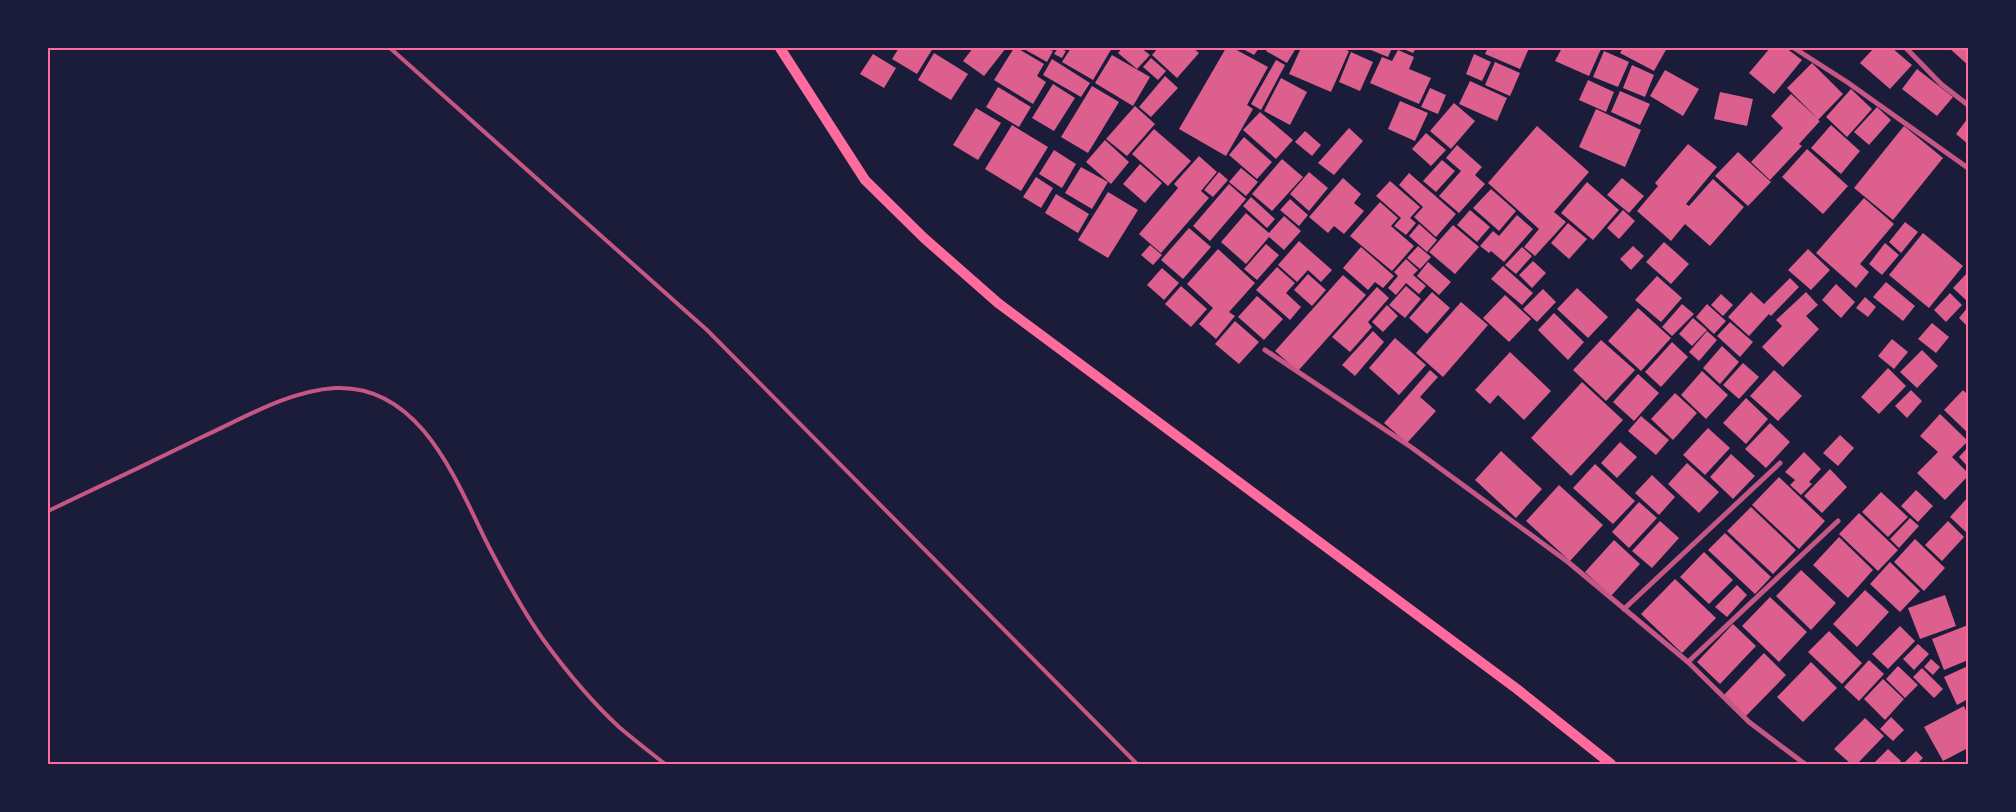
<svg xmlns="http://www.w3.org/2000/svg" width="2016" height="812" viewBox="0 0 2016 812" font-family="Karla,sans-serif">
  <style>
    .building { fill: #dd5f8e }
    .lines { fill: none; stroke-linecap: round; stroke-linejoin: round }
    .service { stroke: #c65784; stroke-width: 4 }
    .minor { stroke: #c65784; stroke-width: 5 }
    .secondary { stroke: #ff6b9d; stroke-width: 10 }
    .neatline { fill: none; stroke: #ff6b9d; stroke-width: 2 }
  </style>
  <rect width="100%" height="100%" fill="#1b1b3a"/>
  <g class="building">
    <path d="M899,48H933L917,74L892,59Z"/>
    <path d="M973,48H1006L984,76L963,61Z"/>
    <path d="M1014,48H1017L1044,64L1037,76L1046,82L1033,104L994,80Z"/>
    <path d="M1022,48H1046L1053,51L1047,62Z"/>
    <path d="M1058,48L1066,51L1062,58L1054,54Z"/>
    <path d="M1071,48H1112L1093,80L1062,62Z"/>
    <path d="M1122,48H1141L1150,55L1137,69L1118,53Z"/>
    <path d="M1158,48H1193L1199,53L1177,78L1152,55Z"/>
    <path d="M1226,48H1233L1268,67L1247,105L1253,109L1226,156L1179,129Z"/>
    <path d="M1241,48H1259L1254,55Z"/>
    <path d="M1268,48H1296L1287,63L1266,51Z"/>
    <path d="M1301,48H1340L1349,51L1331,92L1289,74Z"/>
    <path d="M1366,48H1392L1388,57Z"/>
    <path d="M1401,48H1416L1413,53Z"/>
    <path d="M1488,48H1529L1520,69L1485,54Z"/>
    <path d="M1562,48H1597L1601,49L1589,76L1555,61Z"/>
    <path d="M1623,48H1667L1654,71L1620,53Z"/>
    <path d="M1770,48H1786L1802,60L1774,94L1749,73Z"/>
    <path d="M1874,48H1892L1912,65L1890,89L1860,63Z"/>
    <path d="M1949,48H1968V65Z"/>
    <path d="M1398,50L1414,57L1409,69L1431,78L1419,104L1370,83L1382,57L1392,61Z"/>
    <path d="M1604,51L1629,62L1618,87L1593,77Z"/>
    <path d="M1351,52L1373,62L1360,91L1339,82Z"/>
    <path d="M934,53L968,74L951,100L918,80Z"/>
    <path d="M873,54L896,68L884,88L860,74Z"/>
    <path d="M1474,54L1491,62L1482,81L1466,74Z"/>
    <path d="M1112,55L1150,77L1133,106L1095,83Z"/>
    <path d="M1151,58L1166,71L1158,80L1143,67Z"/>
    <path d="M1052,59L1090,83L1081,97L1043,75Z"/>
    <path d="M1276,60L1285,65L1261,110L1251,104Z"/>
    <path d="M1495,62L1520,73L1510,96L1485,85Z"/>
    <path d="M1812,63L1843,94L1818,120L1820,121L1799,144L1802,146L1770,180L1751,162L1783,128L1771,116L1791,94L1817,118L1787,88Z"/>
    <path d="M1632,65L1654,75L1645,97L1623,88Z"/>
    <path d="M1917,69L1953,97L1937,116L1902,89Z"/>
    <path d="M1665,70L1699,89L1683,116L1650,96Z"/>
    <path d="M1165,76L1178,88L1151,117L1139,107Z"/>
    <path d="M1281,78L1307,92L1290,125L1264,111Z"/>
    <path d="M1588,80L1614,92L1606,112L1579,100Z"/>
    <path d="M1470,81L1507,98L1497,121L1459,104Z"/>
    <path d="M1053,84L1075,98L1054,131L1032,118Z"/>
    <path d="M1092,86L1119,102L1088,153L1061,137Z"/>
    <path d="M998,87L1031,107L1019,127L986,107Z"/>
    <path d="M1430,88L1446,95L1438,114L1421,107Z"/>
    <path d="M1851,89L1872,109L1847,137L1826,117Z"/>
    <path d="M1620,91L1650,104L1640,125L1611,112Z"/>
    <path d="M1720,92L1753,99L1747,126L1714,119Z"/>
    <path d="M1400,101L1428,113L1415,141L1388,129Z"/>
    <path d="M1454,103L1475,121L1451,149L1430,131Z"/>
    <path d="M1135,106L1155,124L1127,156L1106,139Z"/>
    <path d="M1877,107L1891,120L1869,145L1854,132Z"/>
    <path d="M976,108L1001,123L978,160L953,145Z"/>
    <path d="M1596,109L1641,130L1625,167L1579,147Z"/>
    <path d="M1260,112L1293,140L1276,159L1243,130Z"/>
    <path d="M1968,118V144L1956,134Z"/>
    <path d="M1012,125L1048,147L1021,191L985,169Z"/>
    <path d="M1831,125L1860,151L1841,174L1811,148Z"/>
    <path d="M1537,126L1589,172L1554,212L1566,222L1535,256L1524,247L1539,229L1488,183Z"/>
    <path d="M1904,126L1943,158L1893,220L1854,188Z"/>
    <path d="M1349,128L1363,141L1334,175L1318,163Z"/>
    <path d="M1154,129L1191,161L1168,186L1132,154Z"/>
    <path d="M1305,131L1321,145L1312,156L1295,142Z"/>
    <path d="M1426,133L1446,150L1431,166L1412,149Z"/>
    <path d="M1244,137L1272,162L1257,179L1229,155Z"/>
    <path d="M1105,140L1129,162L1111,184L1086,162Z"/>
    <path d="M1688,144L1717,167L1686,204L1689,206L1713,179L1744,207L1710,246L1685,224L1671,241L1637,211L1658,186L1655,183Z"/>
    <path d="M1457,145L1482,167L1475,175L1485,184L1459,213L1439,196L1461,171L1446,158Z"/>
    <path d="M1807,149L1848,186L1823,214L1782,177Z"/>
    <path d="M1054,150L1076,164L1062,188L1039,174Z"/>
    <path d="M1738,152L1771,182L1748,206L1715,176Z"/>
    <path d="M1199,156L1217,172L1201,191L1209,198L1161,253L1139,234L1178,188L1174,184Z"/>
    <path d="M1282,159L1303,177L1272,211L1252,194Z"/>
    <path d="M1442,160L1455,171L1436,192L1423,181Z"/>
    <path d="M1140,164L1162,183L1145,203L1123,184Z"/>
    <path d="M1081,167L1108,182L1092,209L1065,193Z"/>
    <path d="M1241,168L1258,182L1246,196L1229,182Z"/>
    <path d="M1219,172L1228,180L1213,197L1204,190Z"/>
    <path d="M1309,172L1328,188L1309,211L1290,194Z"/>
    <path d="M1409,173L1456,214L1436,237L1414,217L1423,207L1399,185Z"/>
    <path d="M1036,177L1053,188L1041,208L1023,197Z"/>
    <path d="M1343,178L1361,194L1354,203L1364,211L1344,234L1334,226L1328,233L1309,217Z"/>
    <path d="M1622,178L1644,196L1629,213L1607,195Z"/>
    <path d="M1390,181L1420,207L1410,218L1416,223L1406,235L1394,226L1401,218L1376,196Z"/>
    <path d="M1587,182L1619,210L1593,240L1561,213Z"/>
    <path d="M1229,184L1246,199L1210,241L1193,226Z"/>
    <path d="M1491,189L1516,211L1499,231L1473,208Z"/>
    <path d="M1108,192L1138,210L1108,258L1078,240Z"/>
    <path d="M1056,194L1089,214L1078,233L1045,213Z"/>
    <path d="M1251,197L1275,219L1267,228L1243,206Z"/>
    <path d="M1864,198L1894,224L1860,264L1869,272L1856,288L1816,253Z"/>
    <path d="M1290,199L1308,215L1299,226L1280,210Z"/>
    <path d="M1380,202L1398,218L1391,226L1414,246L1392,271L1350,236Z"/>
    <path d="M1470,210L1490,227L1477,242L1457,225Z"/>
    <path d="M1623,210L1635,221L1619,239L1607,228Z"/>
    <path d="M1246,213L1269,233L1284,216L1301,231L1284,250L1269,237L1246,264L1221,242Z"/>
    <path d="M1517,215L1533,229L1504,262L1491,251L1489,253L1480,246L1493,231L1499,236Z"/>
    <path d="M1905,222L1918,232L1901,253L1889,242Z"/>
    <path d="M1568,223L1587,239L1569,259L1551,243Z"/>
    <path d="M1419,224L1437,240L1427,252L1409,236Z"/>
    <path d="M1453,225L1479,247L1455,274L1429,252Z"/>
    <path d="M1189,228L1211,247L1183,279L1161,260Z"/>
    <path d="M1923,233L1963,266L1929,308L1889,275Z"/>
    <path d="M1299,241L1332,270L1321,282L1308,270L1297,282L1278,265Z"/>
    <path d="M1664,242L1689,264L1671,284L1646,262Z"/>
    <path d="M1885,243L1899,255L1882,275L1869,264Z"/>
    <path d="M1266,244L1279,255L1257,280L1244,269Z"/>
    <path d="M1150,245L1162,255L1153,265L1141,255Z"/>
    <path d="M1418,246L1431,257L1420,269L1407,258Z"/>
    <path d="M1633,246L1644,256L1631,270L1620,259Z"/>
    <path d="M1361,247L1394,276L1383,288L1375,282L1368,290L1343,268Z"/>
    <path d="M1522,247L1532,256L1516,274L1505,265Z"/>
    <path d="M1218,249L1255,283L1229,312L1235,316L1216,339L1199,324L1213,308L1187,284Z"/>
    <path d="M1808,249L1830,270L1811,290L1788,270Z"/>
    <path d="M1406,259L1418,270L1413,275L1426,286L1419,294L1406,283L1396,295L1388,288L1398,276L1394,272Z"/>
    <path d="M1533,261L1546,273L1532,288L1519,275Z"/>
    <path d="M1428,262L1451,282L1439,295L1417,276Z"/>
    <path d="M1503,266L1533,293L1522,305L1491,279Z"/>
    <path d="M1277,267L1295,283L1286,293L1301,307L1290,320L1256,290Z"/>
    <path d="M1162,268L1179,283L1164,300L1147,285Z"/>
    <path d="M1968,272V300L1967,301L1953,288Z"/>
    <path d="M1308,274L1326,290L1312,306L1294,290Z"/>
    <path d="M1343,275L1366,295L1298,371L1275,351Z"/>
    <path d="M1657,276L1682,298L1661,322L1635,300Z"/>
    <path d="M1790,278L1799,287L1771,316L1769,314L1749,336L1728,317L1751,292L1764,304Z"/>
    <path d="M1886,282L1915,306L1903,321L1873,297Z"/>
    <path d="M1836,284L1855,302L1841,318L1822,300Z"/>
    <path d="M1181,286L1207,309L1191,327L1165,304Z"/>
    <path d="M1406,286L1421,299L1405,318L1389,305Z"/>
    <path d="M1377,287L1389,298L1368,322L1372,327L1350,352L1332,337Z"/>
    <path d="M1577,288L1608,317L1588,338L1557,309Z"/>
    <path d="M1543,289L1556,302L1537,322L1523,309Z"/>
    <path d="M1432,292L1450,308L1427,334L1409,318Z"/>
    <path d="M1806,292L1818,305L1806,316L1819,329L1783,367L1762,347L1782,326L1776,320Z"/>
    <path d="M1950,293L1962,305L1946,322L1934,310Z"/>
    <path d="M1721,294L1733,305L1723,316L1711,305Z"/>
    <path d="M1505,295L1531,319L1509,342L1483,318Z"/>
    <path d="M1257,296L1283,319L1264,340L1238,317Z"/>
    <path d="M1865,297L1876,307L1868,317L1856,308Z"/>
    <path d="M1461,302L1488,325L1443,377L1416,353Z"/>
    <path d="M1682,304L1694,314L1672,336L1662,327Z"/>
    <path d="M1707,304L1726,321L1714,334L1696,317Z"/>
    <path d="M1387,305L1398,316L1383,332L1372,322Z"/>
    <path d="M1968,307V327L1959,318Z"/>
    <path d="M1638,308L1671,338L1641,371L1608,341Z"/>
    <path d="M1554,313L1584,342L1568,360L1538,330Z"/>
    <path d="M1693,318L1707,330L1692,346L1679,334Z"/>
    <path d="M1235,321L1259,342L1239,364L1215,344Z"/>
    <path d="M1730,322L1753,342L1740,357L1717,336Z"/>
    <path d="M1932,323L1949,337L1936,353L1918,339Z"/>
    <path d="M1373,331L1384,342L1355,376L1342,365Z"/>
    <path d="M1707,331L1717,340L1699,361L1689,352Z"/>
    <path d="M1395,338L1426,365L1399,395L1369,368Z"/>
    <path d="M1892,339L1908,352L1894,369L1878,356Z"/>
    <path d="M1601,340L1635,370L1606,401L1573,370Z"/>
    <path d="M1672,342L1688,357L1661,387L1645,372Z"/>
    <path d="M1722,346L1739,362L1720,384L1703,368Z"/>
    <path d="M1922,350L1938,366L1917,388L1900,372Z"/>
    <path d="M1510,352L1551,391L1524,420L1498,395L1490,404L1475,390Z"/>
    <path d="M1743,363L1759,377L1739,399L1723,385Z"/>
    <path d="M1888,368L1906,386L1879,414L1861,397Z"/>
    <path d="M1430,370L1438,377L1420,397L1436,411L1407,443L1384,423Z"/>
    <path d="M1774,370L1802,396L1778,421L1750,396Z"/>
    <path d="M1702,371L1728,395L1706,419L1681,395Z"/>
    <path d="M1638,374L1659,393L1634,421L1613,402Z"/>
    <path d="M1582,382L1623,420L1571,476L1531,438Z"/>
    <path d="M1911,390L1922,401L1907,418L1895,406Z"/>
    <path d="M1963,390L1968,395V433L1944,410Z"/>
    <path d="M1675,393L1697,413L1673,440L1651,419Z"/>
    <path d="M1746,398L1768,419L1746,444L1723,423Z"/>
    <path d="M1940,414L1968,441L1952,457L1968,473V476L1945,500L1917,473L1938,452L1920,436Z"/>
    <path d="M1641,416L1669,440L1656,455L1628,431Z"/>
    <path d="M1770,423L1790,442L1766,468L1745,449Z"/>
    <path d="M1708,428L1730,448L1705,475L1683,455Z"/>
    <path d="M1840,435L1854,448L1838,466L1823,453Z"/>
    <path d="M1620,442L1637,457L1617,478L1601,463Z"/>
    <path d="M1968,447V467L1959,457Z"/>
    <path d="M1501,451L1542,489L1516,518L1475,480Z"/>
    <path d="M1804,452L1821,469L1809,482L1812,484L1801,495L1790,485L1795,480L1785,472Z"/>
    <path d="M1731,454L1755,476L1733,499L1710,477Z"/>
    <path d="M1687,463L1719,492L1699,513L1668,484Z"/>
    <path d="M1595,464L1635,501L1613,524L1573,488Z"/>
    <path d="M1830,469L1847,487L1822,513L1804,496Z"/>
    <path d="M1652,475L1675,497L1659,515L1635,493Z"/>
    <path d="M1779,477L1825,521L1799,549L1752,505Z"/>
    <path d="M1559,485L1603,525L1570,561L1526,521Z"/>
    <path d="M1916,490L1933,506L1918,522L1901,506Z"/>
    <path d="M1881,492L1908,517L1888,537L1862,512Z"/>
    <path d="M1968,497V534L1950,517Z"/>
    <path d="M1639,502L1657,518L1629,548L1612,532Z"/>
    <path d="M1751,507L1796,550L1773,574L1727,531Z"/>
    <path d="M1859,513L1898,550L1878,571L1839,534Z"/>
    <path d="M1910,518L1919,526L1899,548L1890,539Z"/>
    <path d="M1660,521L1679,538L1652,568L1632,551Z"/>
    <path d="M1948,521L1964,537L1942,561L1925,545Z"/>
    <path d="M1725,533L1771,577L1755,594L1708,550Z"/>
    <path d="M1839,537L1873,570L1848,598L1813,565Z"/>
    <path d="M1915,539L1945,568L1924,591L1894,562Z"/>
    <path d="M1614,540L1640,564L1611,596L1585,572Z"/>
    <path d="M1704,552L1733,580L1709,604L1680,577Z"/>
    <path d="M1890,562L1920,591L1900,612L1870,584Z"/>
    <path d="M1801,570L1836,603L1811,630L1776,596Z"/>
    <path d="M1675,579L1716,618L1682,653L1641,614Z"/>
    <path d="M1737,585L1747,595L1727,617L1715,607Z"/>
    <path d="M1865,590L1889,612L1857,647L1833,624Z"/>
    <path d="M1945,595L1956,626L1920,639L1908,608Z"/>
    <path d="M1770,597L1807,632L1779,662L1742,626Z"/>
    <path d="M1733,624L1756,646L1720,684L1697,662Z"/>
    <path d="M1968,625V660L1944,670L1932,639Z"/>
    <path d="M1900,626L1915,641L1888,669L1872,654Z"/>
    <path d="M1829,631L1862,663L1842,684L1808,652Z"/>
    <path d="M1918,644L1929,654L1914,670L1903,659Z"/>
    <path d="M1764,653L1786,675L1745,717L1723,696Z"/>
    <path d="M1931,659L1940,667L1933,675L1924,667Z"/>
    <path d="M1869,660L1884,674L1859,701L1844,687Z"/>
    <path d="M1811,662L1837,688L1803,722L1777,697Z"/>
    <path d="M1898,666L1918,685L1905,698L1886,679Z"/>
    <path d="M1968,666V699L1957,705L1944,677Z"/>
    <path d="M1922,668L1943,689L1934,698L1913,677Z"/>
    <path d="M1883,679L1904,699L1885,720L1864,699Z"/>
    <path d="M1964,706L1968,715V748L1943,761L1924,727Z"/>
    <path d="M1891,717L1904,730L1893,741L1880,729Z"/>
    <path d="M1865,718L1884,736L1857,764H1851L1834,749Z"/>
    <path d="M1888,749L1901,761L1897,764H1873Z"/>
    <path d="M1916,751L1923,758L1917,764H1903Z"/>
  </g>
  <g class="lines">
    <g class="service">
      <path d="M390,48L707,330L1137,764"/>
      <path d="M48,511C99,487 151,462 202,437C244,418 288,391 335,388C421,384 456,481 488,545C505,578 523,612 545,642C567,672 592,702 619,727C634,740 650,752 665,764"/>
    </g>
    <g class="minor">
      <path d="M1794,48L1847,82L1968,168"/>
      <path d="M1906,48L1941,84L1968,105"/>
      <path d="M1265,350L1411,447L1568,562L1688,662L1749,722L1805,764"/>
      <path d="M1624,609L1780,463"/>
      <path d="M1688,662L1838,521"/>
    </g>
    <path class="secondary" d="M780,48L865,180L924,238L998,303L1517,689L1611,764"/>
  </g>
  <rect width="2016" height="812" fill="none" stroke="#1b1b3a" stroke-width="98"/>
  <rect x="49" y="49" width="1918" height="714" class="neatline"/>
</svg>
